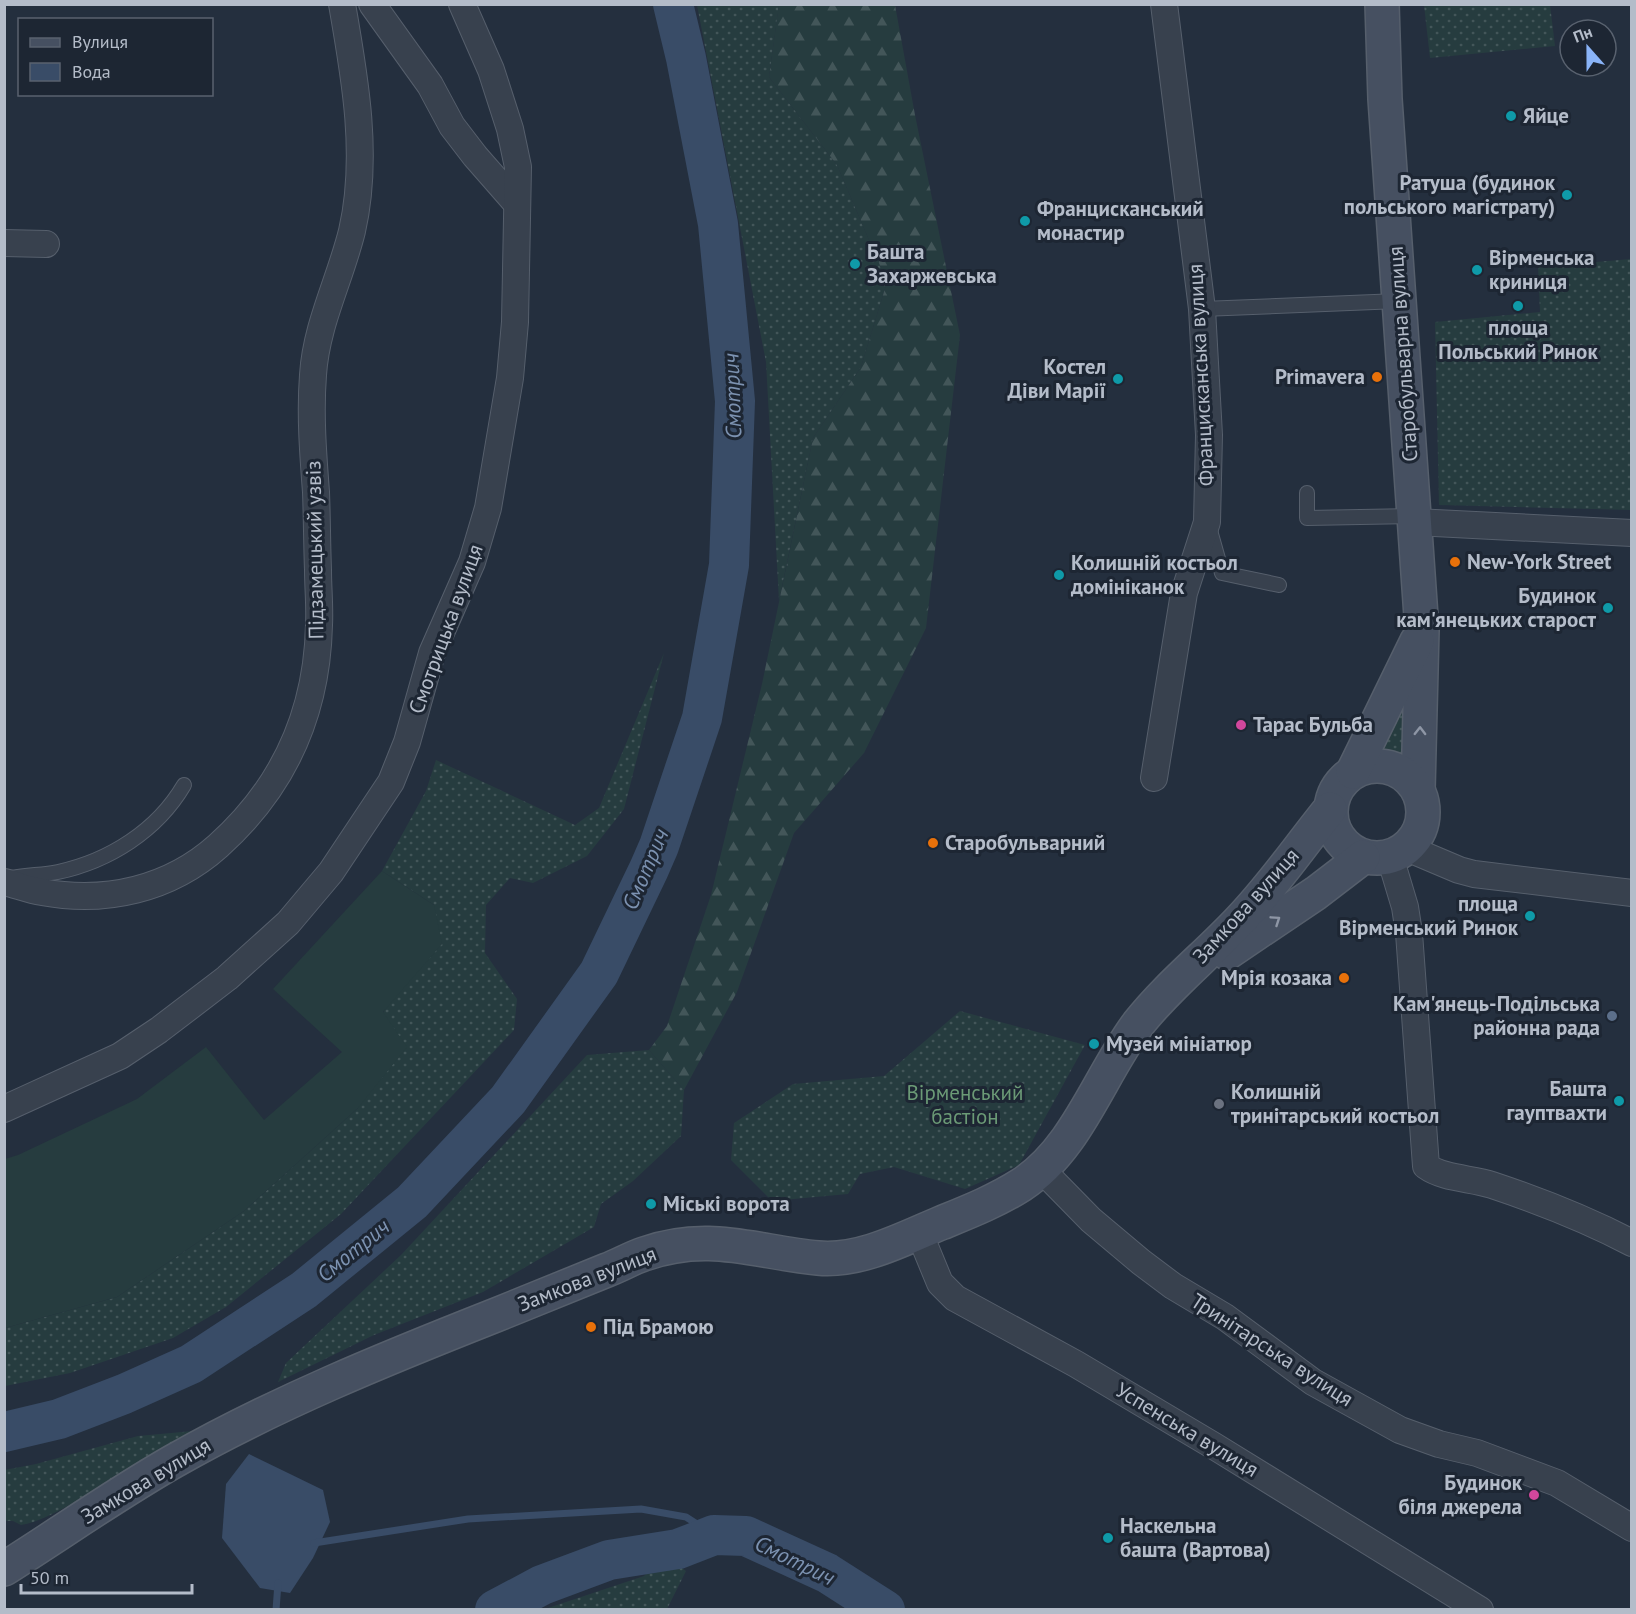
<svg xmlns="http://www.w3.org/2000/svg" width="1636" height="1614" viewBox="0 0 1636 1614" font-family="'PT Sans',sans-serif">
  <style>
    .grass { fill: url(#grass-dots) }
    .forest { fill: url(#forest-firs) }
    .garden { fill: #263c3f }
    .water { fill: #394c67 }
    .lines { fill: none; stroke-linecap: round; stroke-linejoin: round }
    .stream { stroke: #394c67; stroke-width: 7 }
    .river { stroke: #394c67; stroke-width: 40 }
    .service-casing { stroke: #565f6c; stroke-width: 16 }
    .minor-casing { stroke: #565f6c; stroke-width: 28 }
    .secondary-casing { stroke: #565f6c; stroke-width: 36 }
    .service { stroke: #38414e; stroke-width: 14 }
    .minor { stroke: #38414e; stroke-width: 26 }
    .secondary { stroke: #465061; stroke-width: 33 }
    .oneway { stroke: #8e96a5 }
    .culture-dot { fill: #0f9aa8; stroke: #1d2633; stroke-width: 2 }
    .food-dot { fill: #e8710a; stroke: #1d2633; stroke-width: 2 }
    .hotel-dot { fill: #d1479c; stroke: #1d2633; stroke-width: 2 }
    .service-dot { fill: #5c6f8a; stroke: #1d2633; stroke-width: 2 }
    .worship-dot { fill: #6b7280; stroke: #1d2633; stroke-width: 2 }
    .labels { text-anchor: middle; stroke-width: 6; stroke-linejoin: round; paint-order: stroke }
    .poi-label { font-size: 21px; font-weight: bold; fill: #b4bcc9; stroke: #1d2633; text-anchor: start }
    .street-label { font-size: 21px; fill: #b4bcc9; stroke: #1d2633 }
    .park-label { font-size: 21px; fill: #6b9a76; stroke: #1d2633 }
    .water-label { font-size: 22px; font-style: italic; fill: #7c92b1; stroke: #1d2633 }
  </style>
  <defs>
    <pattern id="grass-dots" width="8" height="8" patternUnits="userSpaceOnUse" patternTransform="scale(1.5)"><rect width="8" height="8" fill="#263c3f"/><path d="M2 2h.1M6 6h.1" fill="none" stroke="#435659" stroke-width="1.8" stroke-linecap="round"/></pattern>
    <pattern id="forest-firs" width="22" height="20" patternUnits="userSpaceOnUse" patternTransform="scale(1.5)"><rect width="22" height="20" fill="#263c3f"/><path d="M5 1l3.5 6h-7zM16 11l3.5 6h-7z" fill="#435659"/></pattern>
  </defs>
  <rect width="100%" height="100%" fill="#242f3e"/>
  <g class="grass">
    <path d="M697,5H779L769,77L837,165L887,282L861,367L813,438L779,601L766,362Z"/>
    <path d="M1424,5H1550L1555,46L1430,58Z"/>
    <path d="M1631,259V510L1439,505L1435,322L1540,312L1538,267Z"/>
    <path d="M664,653L624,809L587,856L533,883L510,878L486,905L485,953L517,999L514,1030L341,1214L226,1307L173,1338L70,1373L5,1386V1328L117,1297L244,1211L358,1108L383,1013L434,905L382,871L426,791L436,760L575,825L599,808Z"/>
    <path d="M1409,675V762L1393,752L1373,756Z"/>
    <path d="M960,1011L1085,1045L1019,1165L965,1189L894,1167L860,1174L848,1194L772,1201L731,1160L734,1123L793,1084L884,1076Z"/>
    <path d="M649,1050L684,1090L681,1136L633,1181L601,1204L594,1227L483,1292L374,1335L278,1382L286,1363L401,1255L587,1055Z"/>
    <path d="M193,1431C150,1454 111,1483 68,1506C52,1514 38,1522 21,1525L13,1521H5L4,1470L36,1464L138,1436Z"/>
    <path d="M663,1554L686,1571L667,1609H545L644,1576Z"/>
  </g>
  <path class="forest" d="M779,4L895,5L915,115L960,335L926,628L864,753L794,833L737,992L684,1090L649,1050L667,1026L711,895L762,684L813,438L861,367L887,282L837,165L769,77Z"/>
  <path class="garden" d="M382,871L434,905L442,944L383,1012L407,1047L358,1108L244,1211L117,1297L5,1328V1159L18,1155L137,1099L206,1047L264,1120L342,1052L273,989Z"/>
  <path class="water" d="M249,1454L323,1490L330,1522L313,1558L290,1593L260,1588L222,1538L226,1484Z"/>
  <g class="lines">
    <g class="stream">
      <path d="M314,1543L468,1519L641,1509L686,1517L714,1535"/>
      <path d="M276,1610L278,1583"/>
    </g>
    <g class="river">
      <path d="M4,1432L59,1419L124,1394L191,1364L304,1290L412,1202L508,1100L599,973L649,869L659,846L702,718L729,565L735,401L718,224L686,58L673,4"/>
      <path d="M495,1610L542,1585L609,1560L678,1549L714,1535L746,1536L827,1573L885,1610"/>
    </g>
    <defs>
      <g id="service">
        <path d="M1202,309L1399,301"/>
        <path d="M1307,493V518L1414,516"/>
        <path d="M1209,527L1222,573L1279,585"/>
        <path d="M12,878C28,875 43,875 58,872C109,861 157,831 184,785"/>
      </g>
      <g id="minor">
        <path d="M372,4L430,85L452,126L475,156L517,204"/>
        <path d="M4,243L46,244"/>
        <path d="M1415,522L1632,533"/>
        <path d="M1154,778L1184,593L1207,522L1209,435L1202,309L1164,4"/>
        <path d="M1407,848L1459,870L1474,874L1632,893"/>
        <path d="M1390,857L1405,907L1409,933L1426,1166C1444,1179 1471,1178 1492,1185C1540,1201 1586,1219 1632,1243"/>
        <path d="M4,882C17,885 29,890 42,892C106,904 170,889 218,846C284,787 317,713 319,625C320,607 318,588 318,570C317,544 317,518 316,492C313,453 310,414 313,375C316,325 340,280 352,231C369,157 355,78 342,4"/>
        <path d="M4,1109L120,1056L159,1030L227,978L288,923L331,872L391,782L407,742L432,653L472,562L488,508L510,378L515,322L518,167L510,129L491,70L462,4"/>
        <path d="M1041,1169L1091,1220L1141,1262L1173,1286L1225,1317L1313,1382L1400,1430L1439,1444L1477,1453L1557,1483L1632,1528"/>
        <path d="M919,1232L940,1283L955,1298L1076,1364L1214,1446L1480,1610"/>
      </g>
      <g id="secondary">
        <path d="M1382,4L1385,99L1422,631L1418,790"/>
        <circle cx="1377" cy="812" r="46"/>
        <path d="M1353,772L1417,641"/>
        <path d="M1227,953L1316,893L1363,857"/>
        <path d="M4,1569C61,1533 116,1494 174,1461C276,1403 387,1358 496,1315C533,1300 570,1285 607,1270C620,1265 632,1258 644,1254C709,1231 755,1252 818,1258C860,1262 903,1239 941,1223C968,1212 996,1201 1021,1185C1077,1149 1099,1076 1138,1024C1168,986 1206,956 1239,921C1272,887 1300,846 1330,809"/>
      </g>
    </defs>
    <use href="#service" class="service-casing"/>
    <use href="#minor" class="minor-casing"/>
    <use href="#secondary" class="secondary-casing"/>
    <use href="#service" class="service"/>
    <use href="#minor" class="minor"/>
    <use href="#secondary" class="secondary"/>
  </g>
  <defs><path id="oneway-chevron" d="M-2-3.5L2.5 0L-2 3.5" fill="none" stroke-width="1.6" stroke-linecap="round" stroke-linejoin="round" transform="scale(1.5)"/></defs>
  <g class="oneway">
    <use href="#oneway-chevron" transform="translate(1420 731) rotate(-89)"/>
    <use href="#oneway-chevron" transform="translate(1276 920) rotate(-34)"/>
  </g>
  <g class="culture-dot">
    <circle cx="1511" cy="116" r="6"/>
    <circle cx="1567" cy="195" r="6"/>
    <circle cx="1025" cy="221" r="6"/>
    <circle cx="855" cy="264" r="6"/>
    <circle cx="1477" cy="270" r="6"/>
    <circle cx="1518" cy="306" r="6"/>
    <circle cx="1118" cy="379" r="6"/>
    <circle cx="1059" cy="575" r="6"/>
    <circle cx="1608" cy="608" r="6"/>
    <circle cx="1530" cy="916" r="6"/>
    <circle cx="1094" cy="1044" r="6"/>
    <circle cx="1619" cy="1101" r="6"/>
    <circle cx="651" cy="1204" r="6"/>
    <circle cx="1108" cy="1538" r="6"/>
  </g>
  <g class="food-dot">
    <circle cx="1377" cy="377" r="6"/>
    <circle cx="1455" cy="562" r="6"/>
    <circle cx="933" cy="843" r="6"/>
    <circle cx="1344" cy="978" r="6"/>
    <circle cx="591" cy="1327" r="6"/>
  </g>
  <g class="hotel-dot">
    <circle cx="1241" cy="725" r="6"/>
    <circle cx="1534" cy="1495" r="6"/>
  </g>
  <circle class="service-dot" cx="1612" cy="1016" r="6"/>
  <circle class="worship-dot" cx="1219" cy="1104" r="6"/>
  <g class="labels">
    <g class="poi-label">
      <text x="1523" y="123">Яйце</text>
      <text x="1555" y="190" text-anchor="end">Ратуша (будинок<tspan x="1555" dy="24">польського магістрату)</tspan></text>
      <text x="1037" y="216">Францисканський<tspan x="1037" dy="24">монастир</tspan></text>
      <text x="867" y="259">Башта<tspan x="867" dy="24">Захаржевська</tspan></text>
      <text x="1489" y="265">Вірменська<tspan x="1489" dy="24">криниця</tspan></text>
      <text x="1518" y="335" text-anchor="middle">площа<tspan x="1518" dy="24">Польський Ринок</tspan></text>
      <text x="1106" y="374" text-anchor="end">Костел<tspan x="1106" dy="24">Діви Марії</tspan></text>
      <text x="1365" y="384" text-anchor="end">Primavera</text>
      <text x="1467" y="569">New-York Street</text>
      <text x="1071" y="570">Колишній костьол<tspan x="1071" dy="24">домініканок</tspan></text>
      <text x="1596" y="603" text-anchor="end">Будинок<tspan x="1596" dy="24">кам'янецьких старост</tspan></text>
      <text x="1253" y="732">Тарас Бульба</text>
      <text x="945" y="850">Старобульварний</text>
      <text x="1518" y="911" text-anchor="end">площа<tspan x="1518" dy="24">Вірменський Ринок</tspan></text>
      <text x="1332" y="985" text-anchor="end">Мрія козака</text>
      <text x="1600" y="1011" text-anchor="end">Кам'янець-Подільська<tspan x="1600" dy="24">районна рада</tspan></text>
      <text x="1106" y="1051">Музей мініатюр</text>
      <text x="1607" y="1096" text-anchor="end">Башта<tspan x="1607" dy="24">гауптвахти</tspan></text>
      <text x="1231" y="1099">Колишній<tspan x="1231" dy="24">тринітарський костьол</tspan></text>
      <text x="663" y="1211">Міські ворота</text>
      <text x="603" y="1334">Під Брамою</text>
      <text x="1522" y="1490" text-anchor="end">Будинок<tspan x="1522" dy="24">біля джерела</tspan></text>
      <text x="1120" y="1533">Наскельна<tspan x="1120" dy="24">башта (Вартова)</tspan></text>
    </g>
    <g class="street-label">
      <text transform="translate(1403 354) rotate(-94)" y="7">Старобульварна вулиця</text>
      <text transform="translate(1201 375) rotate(-93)" y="7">Францисканська вулиця</text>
      <text transform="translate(315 550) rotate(-91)" y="7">Підзамецький узвіз</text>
      <text transform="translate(446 629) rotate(-70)" y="7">Смотрицька вулиця</text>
      <text transform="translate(1246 906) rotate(-48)" y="7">Замкова вулиця</text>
      <text transform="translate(587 1279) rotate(-21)" y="7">Замкова вулиця</text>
      <text transform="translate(1272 1350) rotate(33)" y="7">Тринітарська вулиця</text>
      <text transform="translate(1187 1430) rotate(31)" y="7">Успенська вулиця</text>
      <text transform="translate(146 1481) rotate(-31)" y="7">Замкова вулиця</text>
    </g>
    <g class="park-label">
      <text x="965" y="1100">Вірменський<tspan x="965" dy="24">бастіон</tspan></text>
    </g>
    <g class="water-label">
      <text transform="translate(732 396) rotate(-92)" y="8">Смотрич</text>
      <text transform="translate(645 869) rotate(-67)" y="8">Смотрич</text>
      <text transform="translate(353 1250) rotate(-39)" y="8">Смотрич</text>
      <text transform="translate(795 1560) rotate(26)" y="8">Смотрич</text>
    </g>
  </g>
  <rect width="1636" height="1614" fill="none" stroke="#b4bcc9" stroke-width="12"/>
  <rect x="18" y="18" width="195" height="78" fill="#1d2633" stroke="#59626f" stroke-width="1.5"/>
  <rect x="30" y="38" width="30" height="9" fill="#465061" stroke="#59626f" stroke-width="1.5"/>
  <text x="72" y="48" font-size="18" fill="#b4bcc9">Вулиця</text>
  <rect x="30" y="63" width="30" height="18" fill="#394c67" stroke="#59626f" stroke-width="1.5"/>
  <text x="72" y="78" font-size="18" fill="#b4bcc9">Вода</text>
  <g transform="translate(1588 48) rotate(339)"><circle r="28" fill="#1d2633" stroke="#59626f" stroke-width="1.5"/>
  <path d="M0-4.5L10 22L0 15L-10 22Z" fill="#8ab4f8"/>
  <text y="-9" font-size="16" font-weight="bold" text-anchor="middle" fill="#b4bcc9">Пн</text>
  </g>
  <path d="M21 1584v9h171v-9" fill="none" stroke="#b4bcc9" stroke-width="3"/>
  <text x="30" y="1584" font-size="18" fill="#b4bcc9" stroke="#1d2633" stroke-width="4.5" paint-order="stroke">50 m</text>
</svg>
